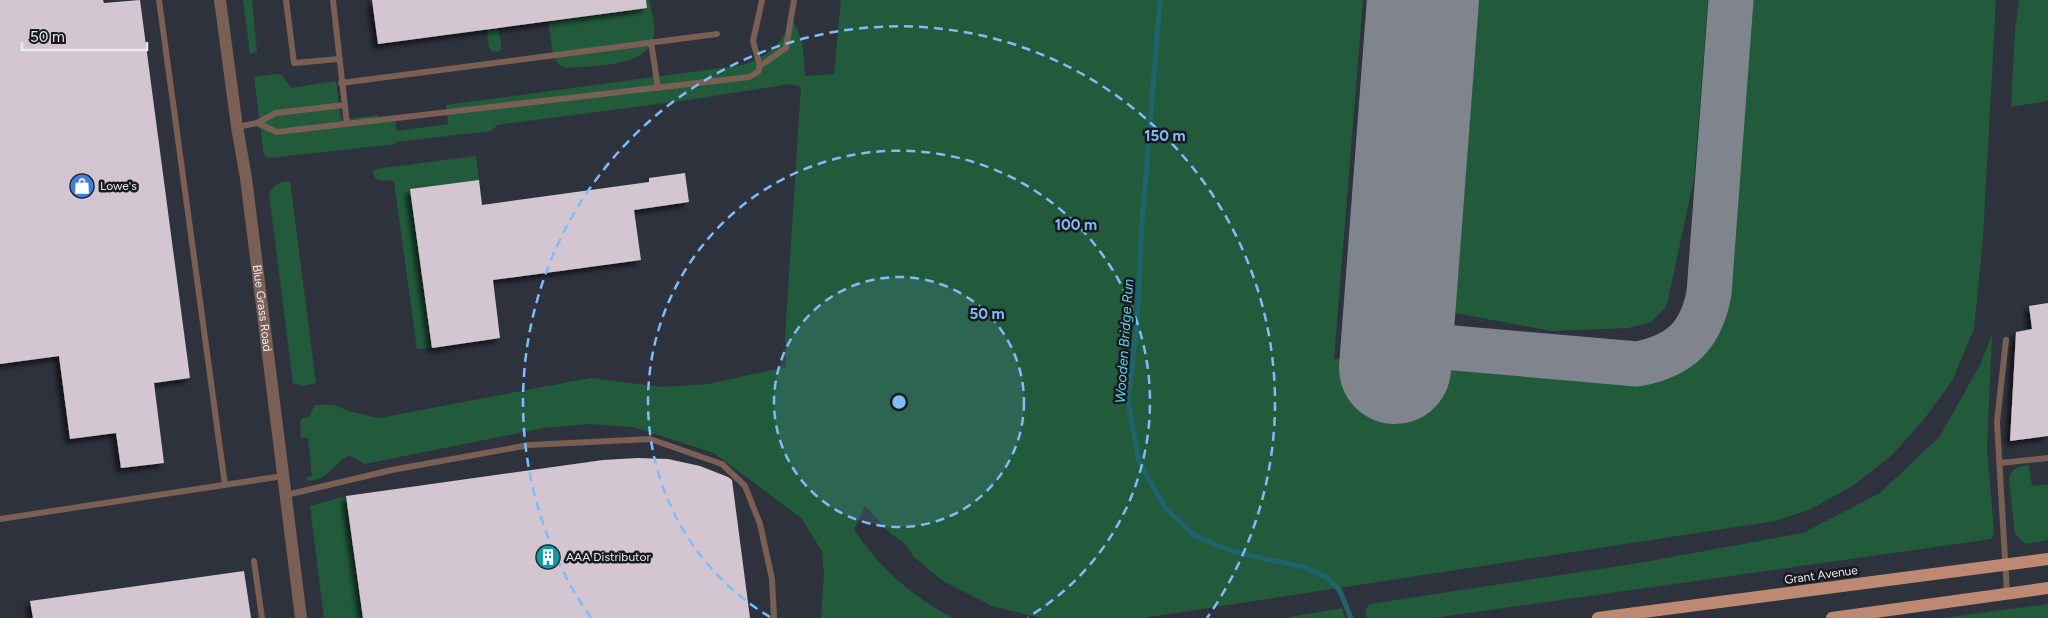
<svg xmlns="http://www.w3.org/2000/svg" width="2048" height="618" viewBox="0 0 2048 618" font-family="Figtree,sans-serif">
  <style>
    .green { fill: #215b3c }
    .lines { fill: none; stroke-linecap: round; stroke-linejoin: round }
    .stream { stroke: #1f636c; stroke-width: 5 }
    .taxiway { stroke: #80848d; stroke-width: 45 }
    .runway { stroke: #80848d; stroke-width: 112 }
    .building { fill: #d3c6d0; filter: url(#shadow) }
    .service { stroke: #795f54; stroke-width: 6 }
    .minor { stroke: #795f54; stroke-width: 12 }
    .primary { stroke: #be8973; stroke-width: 12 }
    .ring { fill: none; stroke: #7fbdfa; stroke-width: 2.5; stroke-dasharray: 9 6 }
    .labels { text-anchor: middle; stroke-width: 5; stroke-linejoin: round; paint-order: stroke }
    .poi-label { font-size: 12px; fill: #e7eaf1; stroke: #181a1f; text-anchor: start }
    .street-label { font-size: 12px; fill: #e7eaf1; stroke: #181a1f }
    .water-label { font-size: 14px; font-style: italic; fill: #55d7e9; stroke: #181a1f }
    .centre { fill: #7fbdfa; stroke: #181a1f; stroke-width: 2.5 }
    .ring-label { font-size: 15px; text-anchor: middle; font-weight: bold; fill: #7fbdfa; stroke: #181a1f; stroke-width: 5; stroke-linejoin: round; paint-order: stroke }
  </style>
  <defs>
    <filter id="shadow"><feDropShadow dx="-4.5" dy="4.5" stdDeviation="2.5" flood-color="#0009"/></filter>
  </defs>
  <rect width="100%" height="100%" fill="#2e323d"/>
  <g class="green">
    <path d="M243,0H252L257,52L250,54Z"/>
    <path d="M483,0H494L501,44V49L499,52L491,51L489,47Z"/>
    <path d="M545,0H649C651,10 656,25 654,35C649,68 595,65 569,68C560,67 556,63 553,54Z"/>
    <path d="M841,0H1363L1334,359L1619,382C1629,381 1641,382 1650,379C1681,371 1711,347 1720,316C1722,309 1723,301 1725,293L1748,0H1996L1983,237L1974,329L1952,381L1922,422L1892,455L1854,485L1811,509L1775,521L1143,618H1041L992,606L943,581L914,557L903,542L892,535L865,506L854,530C882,570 910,595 953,618H821L824,574L822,551L801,518L714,453L633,427L589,424L544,428L365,464L349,455C333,464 330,479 308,481L306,478L312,476L308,438H301L300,422L302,418L309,417L315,405H334L352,412L379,418L590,378L663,387L708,384L786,367L785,336L801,87L790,84L688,100L497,125L491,131L396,142V144L269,158L264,155L254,77L276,74L282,75L291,88L336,81L341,120L378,115L379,123L395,121L397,131L448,124L446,105L743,65C767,57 784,43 791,19C804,36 804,56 805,76L834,74Z"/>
    <path d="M1479,0H1708L1694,178L1668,300L1665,308L1651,322L1628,328L1551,331L1455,313Z"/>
    <path d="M2019,0H2048V101L2011,107L2015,30Z"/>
    <path d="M476,156L479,180L410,189L432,348L417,349L394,181C387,179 381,182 375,178L373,172L376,169Z"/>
    <path d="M290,181L316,383L302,386L293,383L269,194C273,184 280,182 290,181Z"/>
    <path d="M1992,334L1987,448L1994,530L1992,539L1433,618H1367L1365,610L1370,604L1633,564L1803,533L1880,493L1940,436L1981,363Z"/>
    <path d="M2029,465L2032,486L2048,484V540L2025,544L2015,533L2009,480C2011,467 2018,467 2029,465Z"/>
    <path d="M346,496L363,618H324L310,506Z"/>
    <path d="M2048,604V618H1943Z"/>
    <path d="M1342,608L1345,618H1284Z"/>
  </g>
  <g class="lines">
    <path class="stream" d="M1160,0L1142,223L1137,323L1128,401L1139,462L1166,509L1195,536L1234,552L1304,567L1328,578L1340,591L1351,618"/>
    <path class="taxiway" d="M1397,343L1637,364C1680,356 1701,336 1709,293L1731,0"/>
    <path class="runway" d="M1395,368L1423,0"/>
  </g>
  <g class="building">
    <path d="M0,0H103L104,3L140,0L190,378L154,383L164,463L121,468L116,433L70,439L59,356L0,364Z"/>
    <path d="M372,0H646L647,8L378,44Z"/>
    <path d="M685,173L689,202L634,210L641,260L493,280L500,338L432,348L410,189L479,180L482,205L649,182V178Z"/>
    <path d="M2048,303V436L2010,441L2016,332L2032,329L2029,306Z"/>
    <path d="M638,458L668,459L700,466L728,477L732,480L750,618H363L346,496L603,460Z"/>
    <path d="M244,571L251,618H33L30,601Z"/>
  </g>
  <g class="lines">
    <g class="service">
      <path d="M159,0L225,485"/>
      <path d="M286,0L294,63L339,59"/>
      <path d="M333,0L347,124"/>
      <path d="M651,42L658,88"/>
      <path d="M760,66L753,41L762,0"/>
      <path d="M341,83L717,34"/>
      <path d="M344,105L276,113L257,123L277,132L749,77L758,72L760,66L786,48L794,0"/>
      <path d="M237,127L257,123"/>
      <path d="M2006,340L1997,422L2007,593"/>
      <path d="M2000,463L2048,458"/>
      <path d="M286,495L392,470L529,445L650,439L722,464L745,486L760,524L772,579L774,618"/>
      <path d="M0,519L283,476"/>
      <path d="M254,561L262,618"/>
    </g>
    <path class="minor" id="s1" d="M220,0L237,127L246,178L301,618"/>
    <g class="primary">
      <path d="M1598,618L2048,559"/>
      <path d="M1832,618L2048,588"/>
    </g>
  </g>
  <circle cx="899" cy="402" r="125" fill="#7fbdfa" fill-opacity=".12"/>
  <g class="ring">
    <circle cx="899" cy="402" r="125"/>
    <path d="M770 617A251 251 0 1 1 1028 617"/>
    <path d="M591 618A376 376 0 1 1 1207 618"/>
  </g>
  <defs>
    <symbol id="shop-disc" viewBox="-11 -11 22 22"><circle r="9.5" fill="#3f7fe0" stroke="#181a1f"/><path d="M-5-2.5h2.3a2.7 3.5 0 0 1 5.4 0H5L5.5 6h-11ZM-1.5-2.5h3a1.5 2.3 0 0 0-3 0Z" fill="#fff"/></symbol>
    <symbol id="building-disc" viewBox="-11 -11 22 22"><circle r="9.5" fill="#0f9aa8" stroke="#181a1f"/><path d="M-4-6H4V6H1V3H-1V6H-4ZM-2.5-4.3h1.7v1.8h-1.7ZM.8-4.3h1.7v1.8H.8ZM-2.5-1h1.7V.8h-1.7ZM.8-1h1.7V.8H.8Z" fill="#fff"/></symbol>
  </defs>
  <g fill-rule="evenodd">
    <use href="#shop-disc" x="68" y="172" width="28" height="28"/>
    <use href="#building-disc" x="534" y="543" width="28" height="28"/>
  </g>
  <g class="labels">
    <g class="poi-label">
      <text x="100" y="190">Lowe's</text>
      <text x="566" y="561">AAA Distributor</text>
    </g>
    <g class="street-label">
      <text dy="4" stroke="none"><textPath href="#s1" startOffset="311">Blue Grass Road</textPath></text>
      <text transform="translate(1821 575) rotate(-8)" y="4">Grant Avenue</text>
    </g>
    <g class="water-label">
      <text transform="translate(1124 341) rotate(-86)" y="5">Wooden Bridge Run</text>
    </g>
  </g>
  <circle cx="899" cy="402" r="8" class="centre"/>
  <g class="ring-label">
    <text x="1165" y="141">150 m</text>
    <text x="1076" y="230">100 m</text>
    <text x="987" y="319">50 m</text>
  </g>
  <path d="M22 42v8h125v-8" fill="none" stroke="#e7eaf1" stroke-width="2.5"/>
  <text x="30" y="42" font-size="15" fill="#e7eaf1" stroke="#181a1f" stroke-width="4" paint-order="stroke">50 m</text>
</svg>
